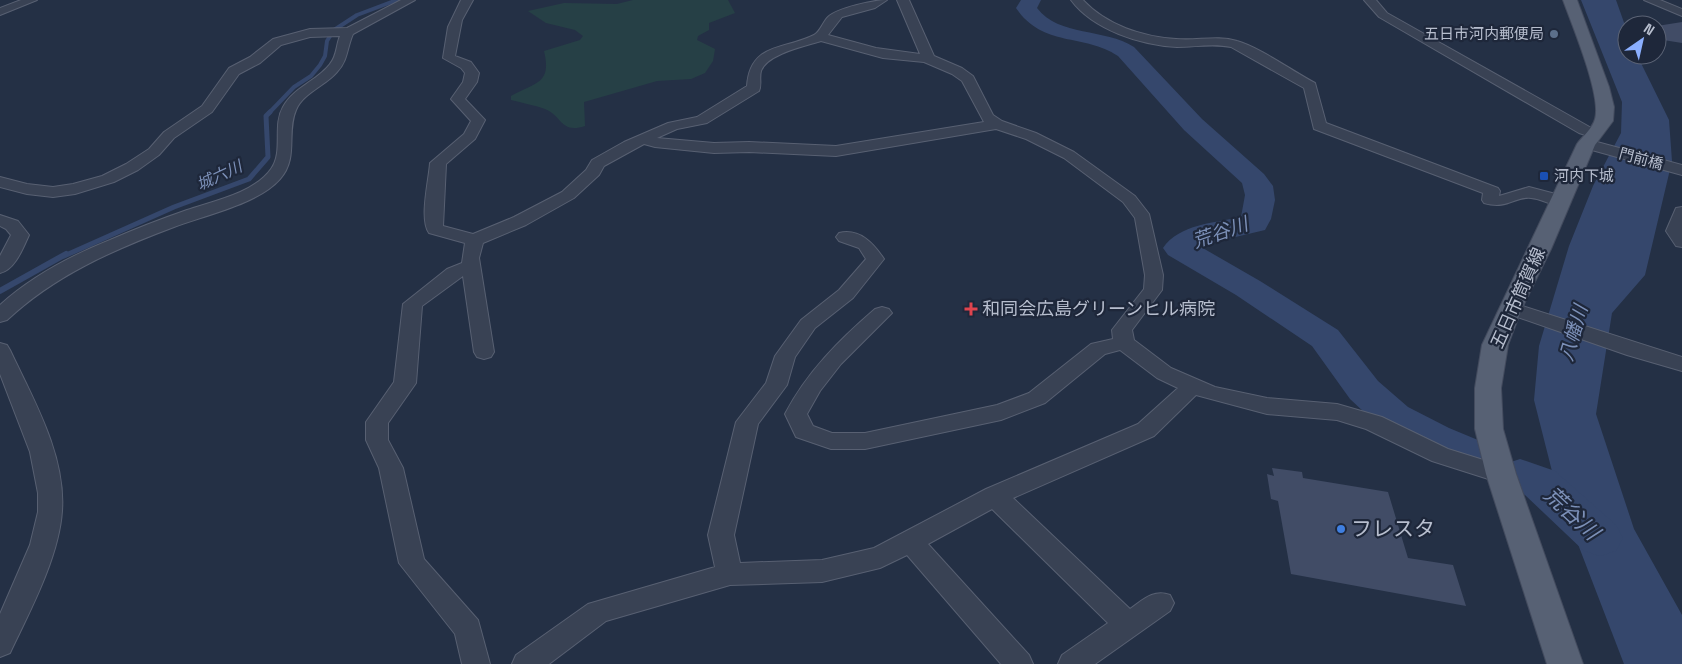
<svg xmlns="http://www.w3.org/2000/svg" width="1682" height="664" viewBox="0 0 1682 664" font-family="'Space Grotesk','Noto Sans JP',sans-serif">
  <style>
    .green { fill: #264046 }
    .water { fill: #35476c }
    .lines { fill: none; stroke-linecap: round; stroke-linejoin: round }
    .stream-far2 { stroke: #35476c; stroke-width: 4 }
    .stream-far1 { stroke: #35476c; stroke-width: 5 }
    .stream { stroke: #35476c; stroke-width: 6 }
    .river { fill: #35476c; fill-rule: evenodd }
    .building { fill: #414c66 }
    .minor-casing { stroke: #586072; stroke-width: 2 }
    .major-casing { stroke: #434b5e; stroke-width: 2 }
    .minor { fill: #394254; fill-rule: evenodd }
    .major { fill: #576174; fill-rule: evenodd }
    .service-dot { fill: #5c6f8a; stroke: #1e273a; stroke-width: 2 }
    .transit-dot { fill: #1a4fb4; stroke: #1e273a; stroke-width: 2 }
    .health-dot { fill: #e0444e; stroke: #1e273a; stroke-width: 2 }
    .shop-dot { fill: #3f7fe0; stroke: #1e273a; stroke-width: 2 }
    .labels { text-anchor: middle; stroke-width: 4.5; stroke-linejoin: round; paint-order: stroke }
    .far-poi-label { font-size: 15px; fill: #b7bece; stroke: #1e273a; text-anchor: end }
    .far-street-label { font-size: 15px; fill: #b7bece; stroke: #1e273a }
    .far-water-label { font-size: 16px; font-style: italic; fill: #7c90b8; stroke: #1e273a }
    .street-label { font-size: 18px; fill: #b7bece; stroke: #1e273a }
    .poi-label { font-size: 18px; fill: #b7bece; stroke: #1e273a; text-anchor: start }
    .water-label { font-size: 19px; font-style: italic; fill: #7c90b8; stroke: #1e273a }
    .near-poi-label { font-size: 21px; fill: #b7bece; stroke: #1e273a; text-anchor: start }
    .near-water-label { font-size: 22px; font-style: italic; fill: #7c90b8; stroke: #1e273a }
  </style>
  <rect width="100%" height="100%" fill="#243045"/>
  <path class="green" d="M633,0H728L735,13L709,23V30L698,36L697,40L715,49L713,61L705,73L691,79L657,81L584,102L585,126C560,134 563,116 545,109C534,105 522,103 511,100V96C536,82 552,84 544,51L580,40L583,36L575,30L546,23L528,11L564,3L617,4Z"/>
  <path class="water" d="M1581,0H1616L1627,31V55H1637L1669,120L1672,161L1645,275L1612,313L1596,414L1634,529L1682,615V664H1624L1556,487L1534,400L1539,346L1569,246L1593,186L1621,133L1622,102Z"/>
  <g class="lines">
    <path class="stream-far2" d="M269,113L294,87L311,76L320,65L325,56L327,41L334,30L357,15L397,0"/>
    <path class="stream-far1" d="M64,256L174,207L249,179L268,157L266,116L270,112"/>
    <path class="stream" d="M0,291L66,254"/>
    <g class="river">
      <path d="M1021,0H1041L1037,8C1059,37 1105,28 1134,47L1202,119L1264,174L1273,186L1275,200L1271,219L1265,230L1206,244L1201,247L1260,281L1338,330L1378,381L1408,407L1449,428L1490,445L1496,456L1490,467L1475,471L1460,467L1419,450L1380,427L1350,399L1312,346L1236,295L1168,255L1163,248C1179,224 1215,223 1241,217L1245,195L1242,183L1184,130L1118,56C1084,33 1043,48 1016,8Z"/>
      <path d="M1520,459L1555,471L1616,525L1623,538L1616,551L1600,556L1584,551L1525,495L1505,486L1498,475L1505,464Z"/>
    </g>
  </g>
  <g class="building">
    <path d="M1682,22V43L1657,39V26Z"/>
    <path d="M1272,468L1302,472L1303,478L1388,492L1408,558L1453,565L1466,606L1291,574L1278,501L1271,499L1267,474L1274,476Z"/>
  </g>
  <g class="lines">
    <defs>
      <g id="minor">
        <path d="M21,0H37L0,15V8Z"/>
        <path d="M401,0H415L353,34C347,47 348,61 337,72C325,86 303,93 296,110C286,133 299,158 280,179C258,204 206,215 174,227C113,250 55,275 7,320L0,322V305C32,276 70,256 110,240C135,229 161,219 187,210C214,201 254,193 271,169C284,151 272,126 283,107C294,87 317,81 330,64C337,56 336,45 340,36L310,37L281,45L260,63L239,74L212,112L174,138L159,155L138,170L114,182L75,194L53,197L27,194L0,187V177L27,184L53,187L73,184L102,176L126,164L149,149L164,132L202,106L229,68L250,57L273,39L310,29L347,28Z"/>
        <path d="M461,0H473L462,20L455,56L471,62L479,73L477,82L465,99L485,120L475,139L446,164L443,226L473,234L514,217L562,192L586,170L592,160L624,142L668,123L697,117L747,86C750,42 785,50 814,35C820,32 823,22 828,17C837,8 874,0 887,0L875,8L842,17L828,35L876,48L920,54L897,0H909L934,56L962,68L973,76L993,115L1002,121L1036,133L1074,152L1135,196L1149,214L1163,275L1162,290L1132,330L1134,340L1171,368L1215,387L1267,398L1337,404L1382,417L1448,449L1509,468L1513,474L1509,480L1501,483L1432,461L1366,429L1337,420L1267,414L1196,395L1154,436L1013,498L1130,609C1143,600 1153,589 1170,595L1174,603L1170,611L1095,664H1058L1062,655L1108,623L992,509L928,544L1029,655L1033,664H1001L907,555L880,568L822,582L730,585L606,621L549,664H512L516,655L588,604L715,567L708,535L736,422L766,383L775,356L801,320L839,290L866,259L859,248L839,241L836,237L839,233C860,228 874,244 884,259L853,298L815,328L795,357L787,385L758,424L734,535L740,563L822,560L874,548L986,489L1138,424L1178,388L1157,378L1120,350L1105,354L1045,403L1001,420L865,449H831L796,437L785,414C807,372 839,340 875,309L882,307L889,309L892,313L841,364L820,391L807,414L813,426L832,433H865L997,405L1029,393L1091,344L1113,339L1112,330L1144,289L1145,275L1135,218L1123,202L1064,158L1026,139L996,129L836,156L749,152L714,153L655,147L644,144L604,166L599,175L574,198L526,225L483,243L479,258L494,352L491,357L484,359L477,357L474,352L463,276L422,306L416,383L388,423V440L403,468L424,559L478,620L490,664H462L455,634L399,563L379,468L366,440V422L394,382L403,304L447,269L462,263L465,243L429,233C419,219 429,180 430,163L464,134L471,121L451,99L463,82L465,73L461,68L443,58L448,27ZM821,41L883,58L924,62L952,74L962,81L984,122L836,146L749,142L714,143L657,138L677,129L707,123L759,91C762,85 759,78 761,71C767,54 805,46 821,41Z"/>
        <path d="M1071,0H1083C1106,25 1143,37 1176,39C1197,41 1217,35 1237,41C1259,47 1294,72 1315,83L1326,123L1498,188L1500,191L1499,196L1529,187L1567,197L1569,201L1567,205C1555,208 1543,199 1531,198C1515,196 1508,210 1484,203L1482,200L1483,193L1314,129L1304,88L1231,47C1213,43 1195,47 1177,47C1141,45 1093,30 1071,0Z"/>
        <path d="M1364,0H1376L1387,13L1602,134L1595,138L1579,133L1379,17Z"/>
        <path d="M1644,0H1660L1682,9V16Z"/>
        <path d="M1586,139L1682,165V175L1581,147L1578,144L1581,141Z"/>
        <path d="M1682,207V247L1676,246L1666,231L1676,208Z"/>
        <path d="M0,215L18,221L29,235C23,248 15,270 0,273V256L11,235L6,229L0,226Z"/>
        <path d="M1510,302L1682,357V371L1627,355L1503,312L1500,308L1503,304Z"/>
        <path d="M0,343L7,345L10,350C33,399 66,455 62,511C59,557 30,611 10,653L0,657V614L30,545L38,512V493L30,452L0,374Z"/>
      </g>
      <path id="major" d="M1563,0H1577L1609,87L1614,107L1613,121L1595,145L1551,249L1522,308L1508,345L1501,388L1503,429L1516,474L1583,664H1547L1486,474L1475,429V388L1482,345L1577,144C1582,137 1593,128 1595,119C1602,96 1572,25 1563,0Z"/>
    </defs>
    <use href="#minor" class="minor-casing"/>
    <use href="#major" class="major-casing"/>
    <use href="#minor" class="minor"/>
    <use href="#major" class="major"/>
  </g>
  <circle class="service-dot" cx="1554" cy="34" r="5"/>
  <rect class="transit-dot" x="1539" y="171" width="10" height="10" rx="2.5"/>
  <path class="health-dot" d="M968.5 301.5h5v5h5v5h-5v5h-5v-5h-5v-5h5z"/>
  <circle class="shop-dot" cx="1341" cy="529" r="5"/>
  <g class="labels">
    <g class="far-poi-label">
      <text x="1544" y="39">五日市河内郵便局</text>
      <text x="1554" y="181" text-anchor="start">河内下城</text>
    </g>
    <g class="far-street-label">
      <text transform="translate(1641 159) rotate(15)" y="5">門前橋</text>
    </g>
    <g class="far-water-label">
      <text transform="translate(219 175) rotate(-25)" y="6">城六川</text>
    </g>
    <g class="street-label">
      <text transform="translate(1518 298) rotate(-66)" y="6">五日市筒賀線</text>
    </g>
    <g class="poi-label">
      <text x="982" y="315">和同会広島グリーンヒル病院</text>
    </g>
    <g class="water-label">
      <text transform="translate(1220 232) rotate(-19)" y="7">荒谷川</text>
      <text transform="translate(1573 333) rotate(-74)" y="7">八幡川</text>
    </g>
    <g class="near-poi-label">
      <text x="1351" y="536">フレスタ</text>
    </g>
    <g class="near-water-label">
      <text transform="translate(1572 513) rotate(43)" y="8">荒谷川</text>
    </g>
  </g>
  <g transform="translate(1642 40) rotate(34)"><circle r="24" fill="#1e273a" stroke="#5b6375"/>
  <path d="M0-4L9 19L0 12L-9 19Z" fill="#8bafff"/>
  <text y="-8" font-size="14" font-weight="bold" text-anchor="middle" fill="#b7bece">N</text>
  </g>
</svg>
